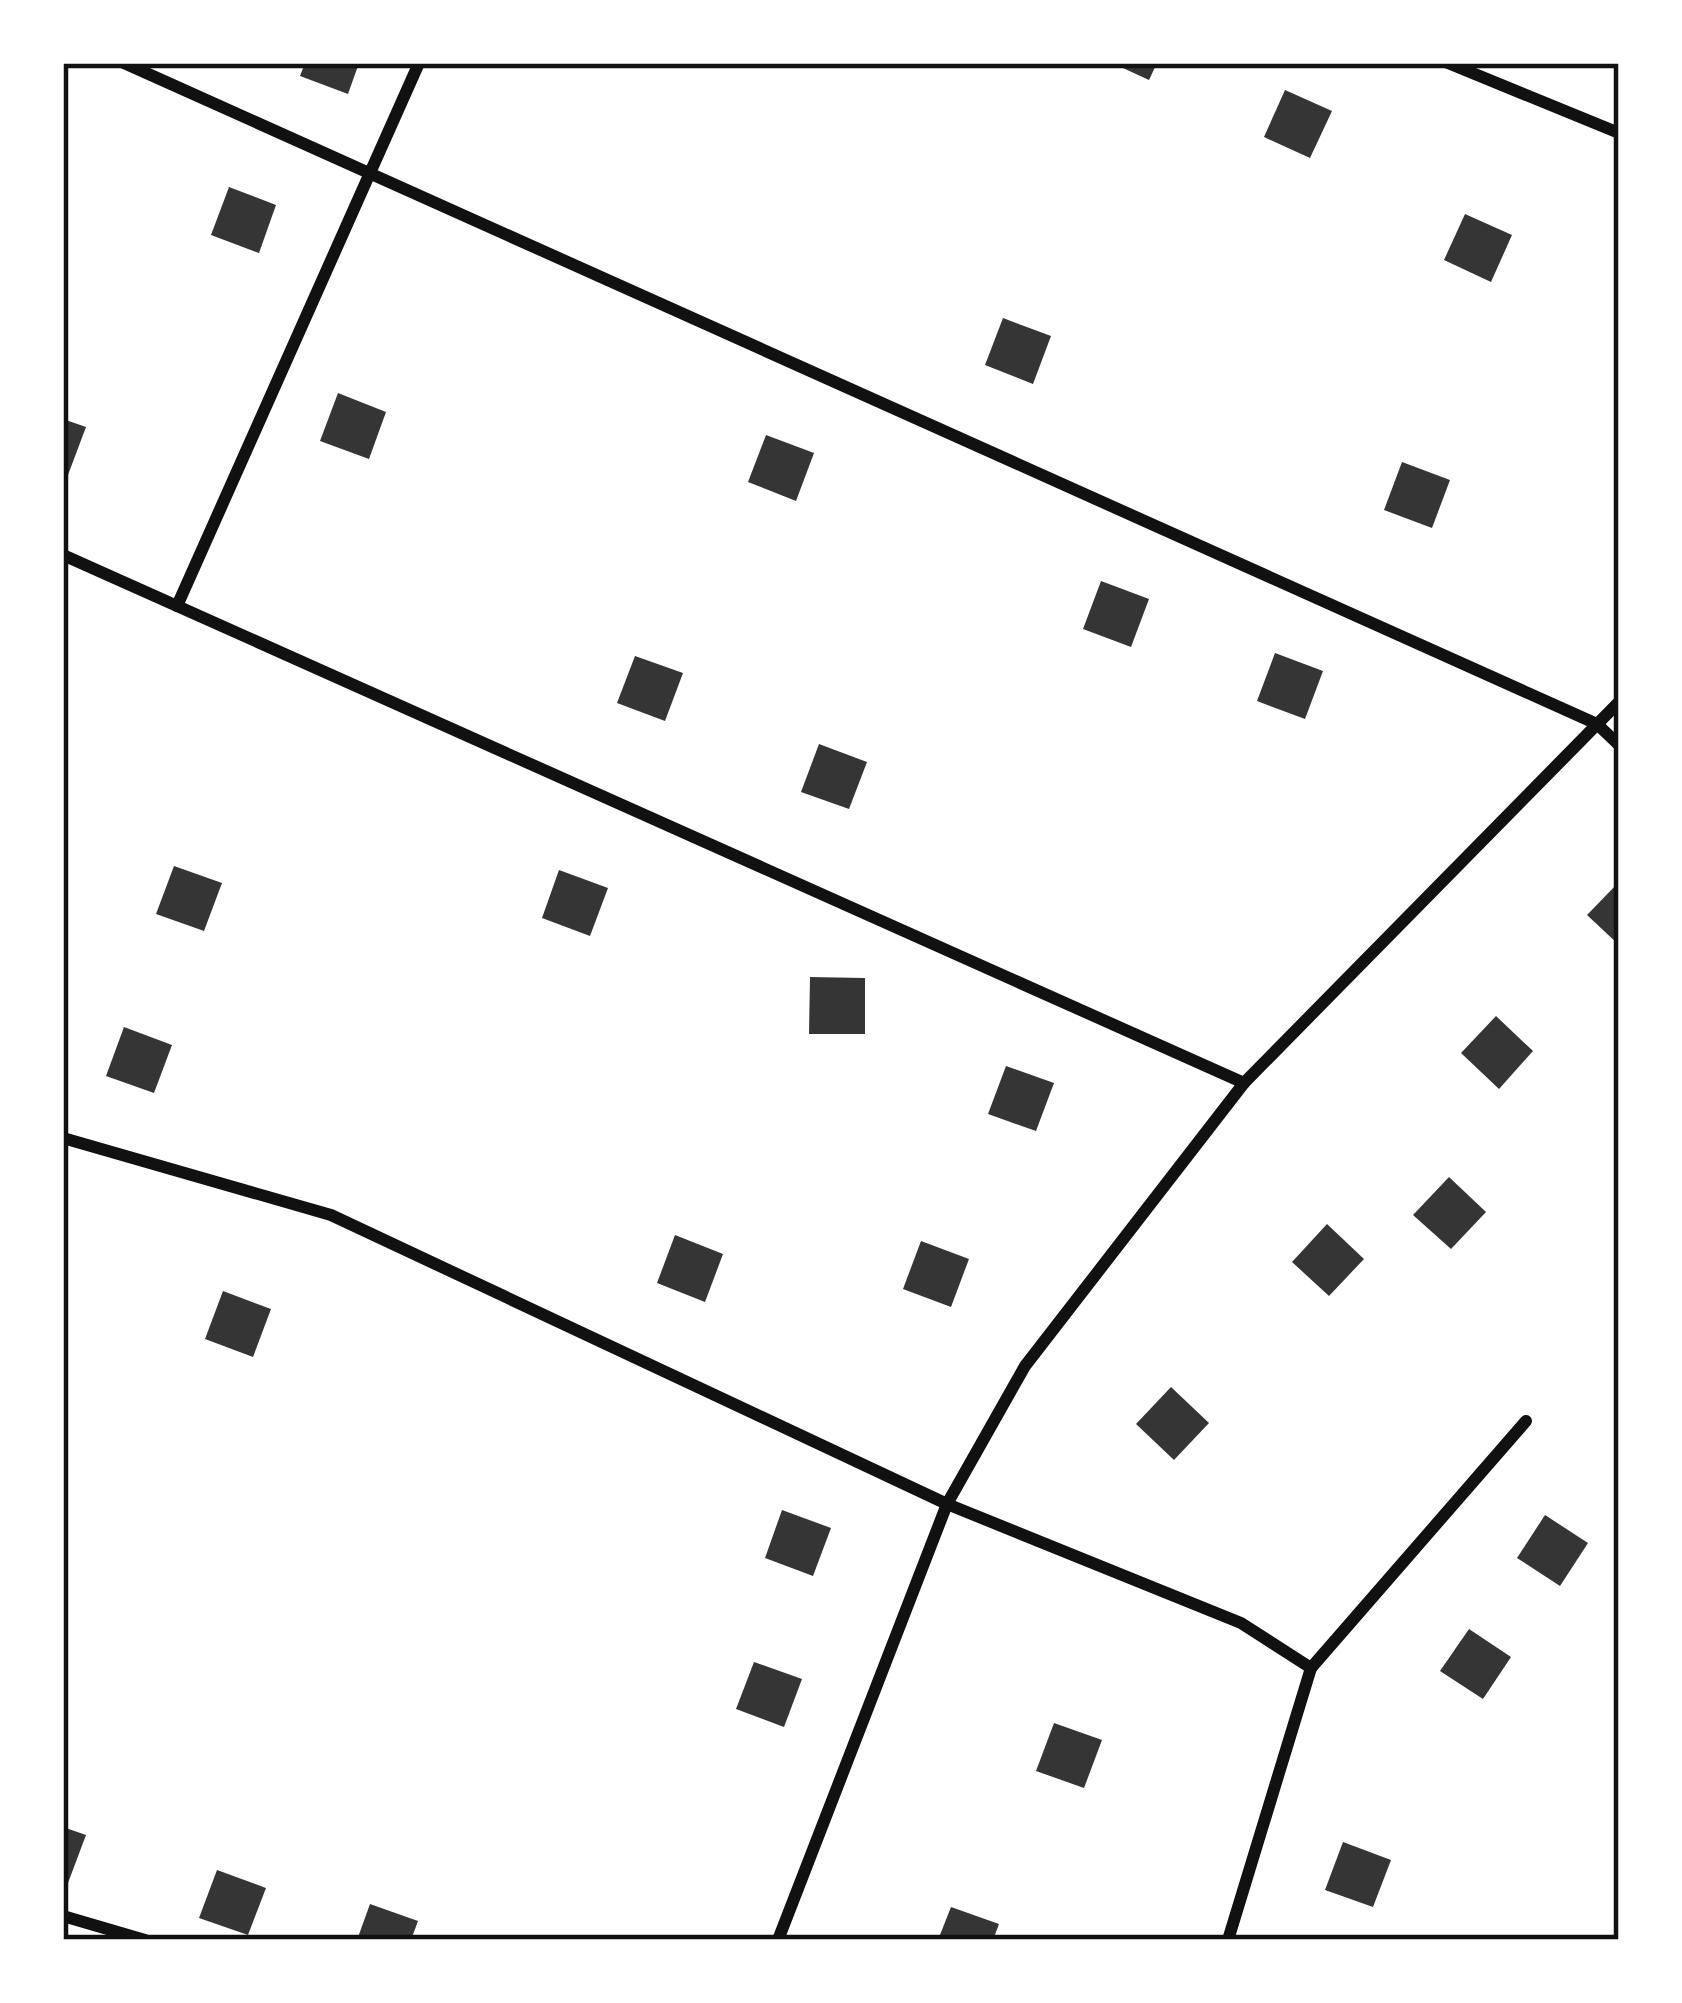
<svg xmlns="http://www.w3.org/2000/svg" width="1682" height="2003" viewBox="0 0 1682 2003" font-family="Raleway,sans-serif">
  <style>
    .building { fill: #353535 }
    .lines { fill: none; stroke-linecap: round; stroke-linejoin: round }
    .minor { stroke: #111; stroke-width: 12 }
    .neatline { fill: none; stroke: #111; stroke-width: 4.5 }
  </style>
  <rect width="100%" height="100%" fill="#fff"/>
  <g class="building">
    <path d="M305,63H359L348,94L300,76Z"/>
    <path d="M1112,63H1157L1149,80Z"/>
    <path d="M1285,90L1332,111L1310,158L1264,137Z"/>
    <path d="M229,187L276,205L259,253L211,235Z"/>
    <path d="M1465,214L1512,235L1491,282L1444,260Z"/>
    <path d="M1003,318L1051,336L1033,384L985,365Z"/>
    <path d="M338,393L386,412L369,459L320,441Z"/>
    <path d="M63,419L86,427L68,475L63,474Z"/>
    <path d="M766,435L814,453L796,501L748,482Z"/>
    <path d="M1402,462L1450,480L1432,528L1384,510Z"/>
    <path d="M1101,581L1149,599L1131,647L1083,629Z"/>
    <path d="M1275,653L1323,671L1305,719L1257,701Z"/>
    <path d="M635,656L683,673L665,721L617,703Z"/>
    <path d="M819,744L867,762L849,809L801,792Z"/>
    <path d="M174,866L222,883L204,931L156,914Z"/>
    <path d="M559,870L608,888L590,936L542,918Z"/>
    <path d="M1619,882V945L1587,915Z"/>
    <path d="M810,977L865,978V1034H809Z"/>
    <path d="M1496,1016L1533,1051L1499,1089L1461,1053Z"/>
    <path d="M124,1027L172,1045L154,1093L106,1076Z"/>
    <path d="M1006,1066L1054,1083L1036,1131L988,1114Z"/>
    <path d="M1449,1177L1486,1212L1451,1249L1413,1215Z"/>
    <path d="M1327,1224L1364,1259L1329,1296L1292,1262Z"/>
    <path d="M675,1235L723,1254L705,1302L657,1283Z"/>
    <path d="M921,1241L969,1259L951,1307L903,1289Z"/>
    <path d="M223,1291L271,1309L253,1357L205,1339Z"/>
    <path d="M1171,1387L1209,1423L1174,1460L1136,1424Z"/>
    <path d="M782,1510L831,1528L813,1576L765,1558Z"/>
    <path d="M1545,1515L1588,1543L1560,1586L1517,1558Z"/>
    <path d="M1469,1629L1511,1657L1483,1699L1440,1671Z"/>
    <path d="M754,1662L802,1679L784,1727L736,1709Z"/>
    <path d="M1054,1723L1102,1740L1084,1788L1036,1771Z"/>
    <path d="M63,1827L86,1835L68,1883L63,1881Z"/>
    <path d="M1343,1842L1391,1860L1373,1907L1325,1890Z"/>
    <path d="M217,1870L266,1888L248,1935L199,1918Z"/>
    <path d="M370,1904L418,1921L411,1940H357Z"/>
    <path d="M951,1907L999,1924L993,1940H938Z"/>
  </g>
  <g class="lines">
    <g class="minor">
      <path d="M124,63L1597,724L1619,745"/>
      <path d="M1448,63L1619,133"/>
      <path d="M63,555L1244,1083"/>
      <path d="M177,606L419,63"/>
      <path d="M63,1138L331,1215L947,1504L1241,1623L1311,1668L1228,1940"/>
      <path d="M1311,1668L1526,1421"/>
      <path d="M63,1916L145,1940"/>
      <path d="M778,1940L947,1504L1025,1366L1244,1083L1619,702"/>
    </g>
  </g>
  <rect width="1682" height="2003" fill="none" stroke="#ffffff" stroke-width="132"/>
  <rect x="66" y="66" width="1550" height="1871" class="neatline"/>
</svg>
